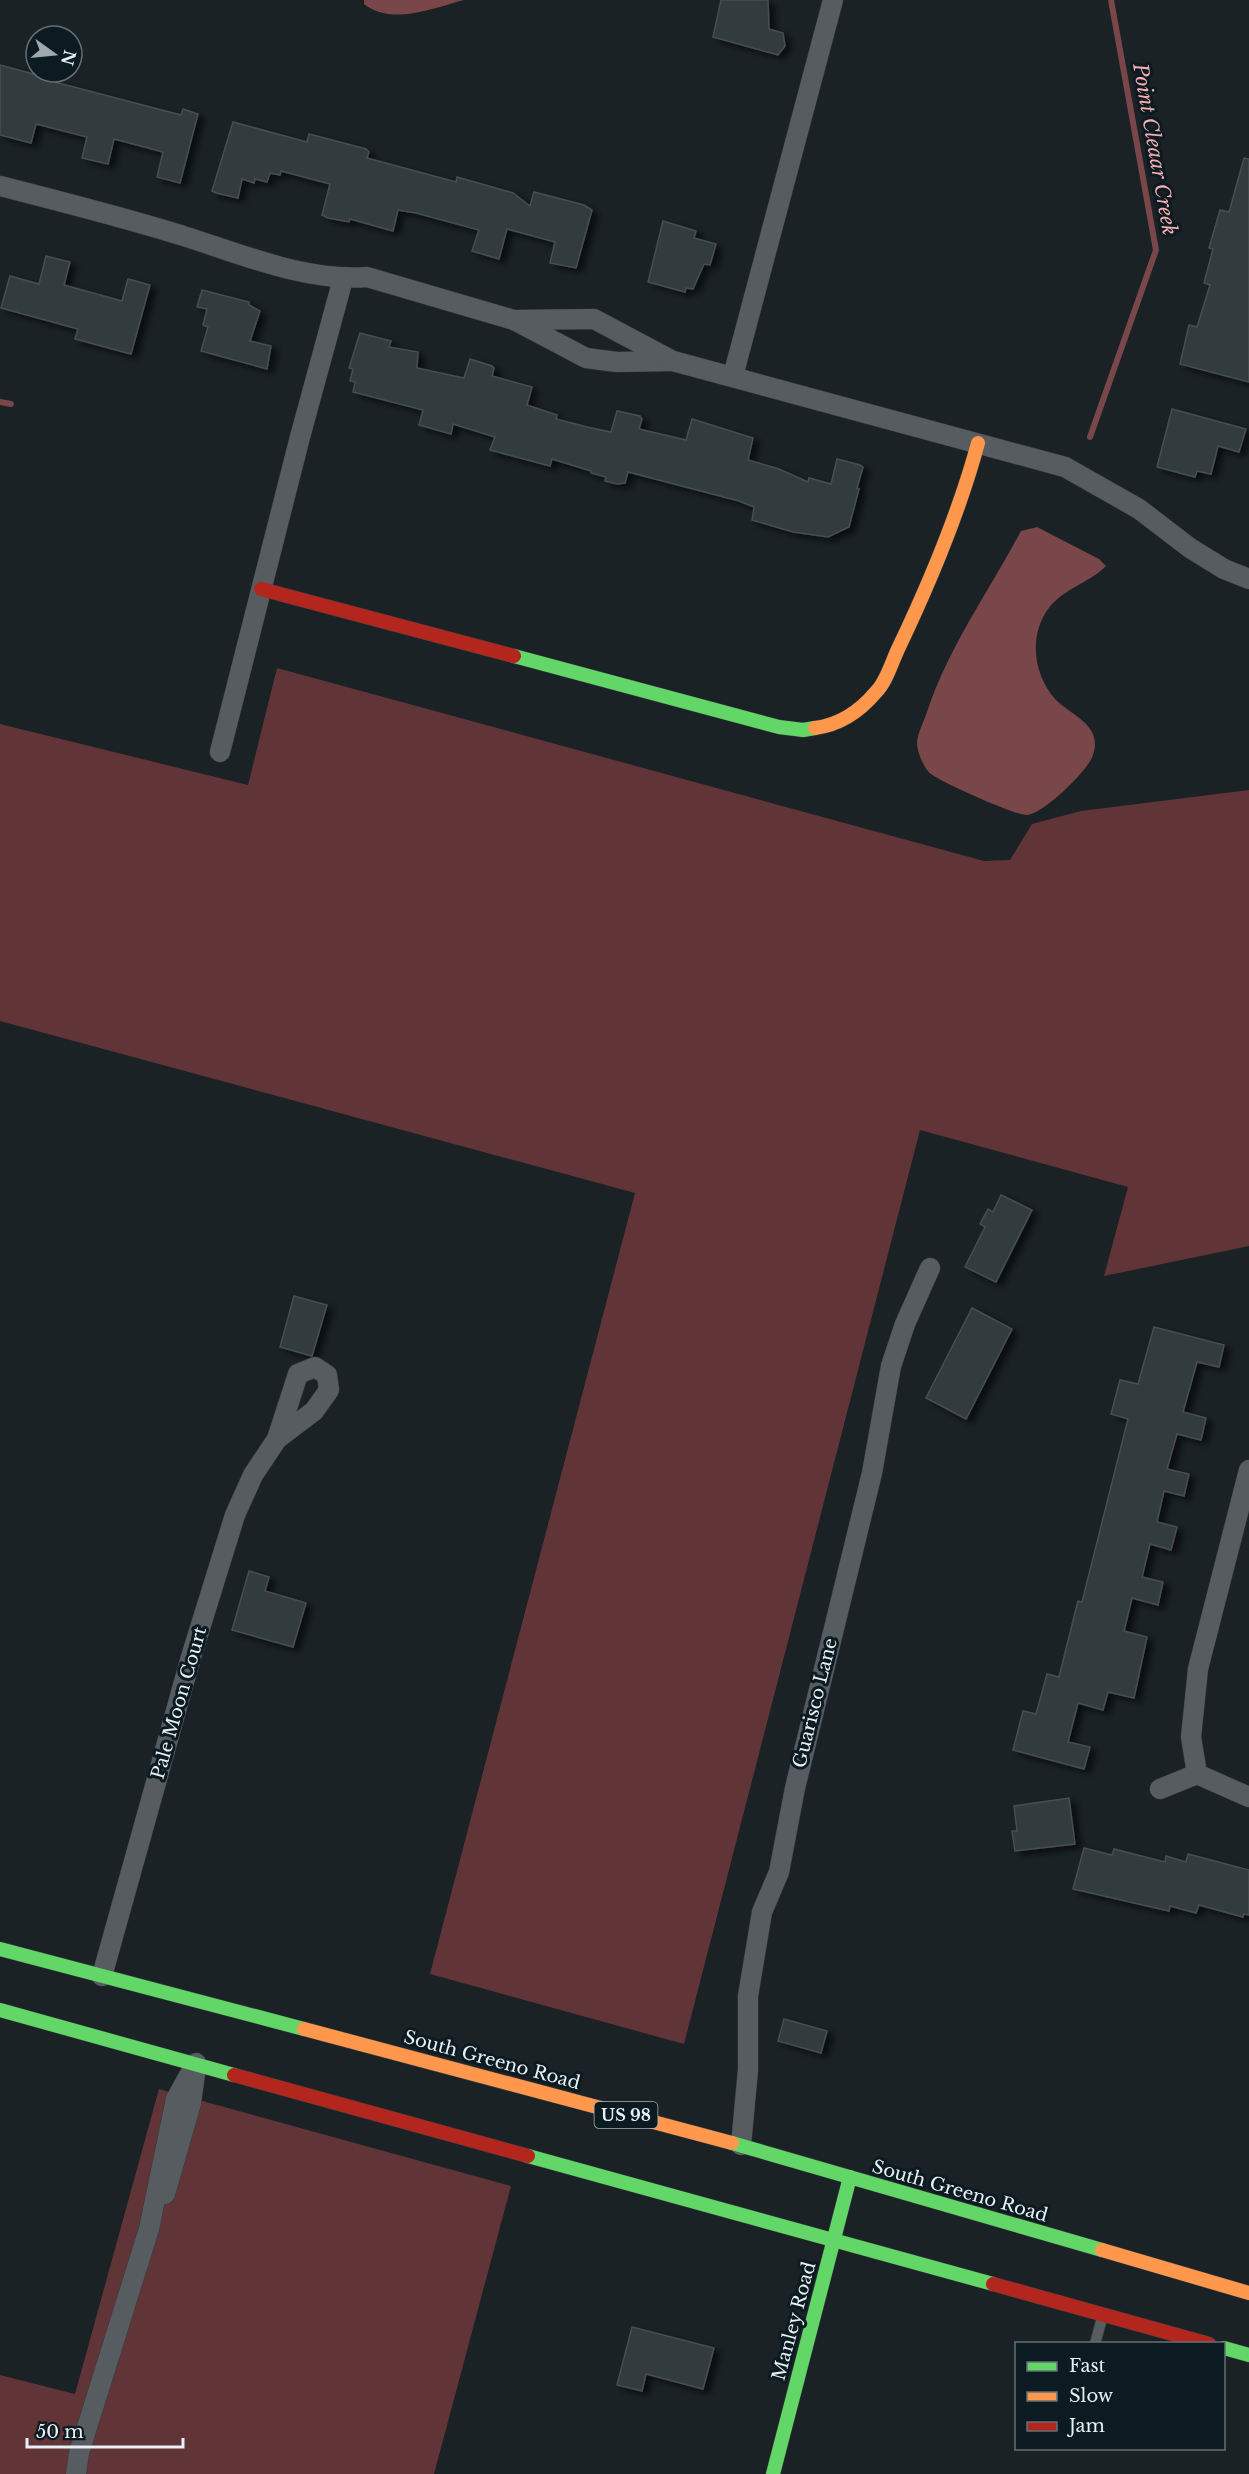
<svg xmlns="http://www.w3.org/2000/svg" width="1249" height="2474" viewBox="0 0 1249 2474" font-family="'Libre Baskerville',serif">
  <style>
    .forest { fill: #613438 }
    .water { fill: #794649 }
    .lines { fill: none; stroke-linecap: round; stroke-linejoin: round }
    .stream { stroke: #794649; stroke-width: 6 }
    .building { fill: #323a3d; stroke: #474e51; stroke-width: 1.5; filter: url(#shadow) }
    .lane-casing { stroke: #373c40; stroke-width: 12 }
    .street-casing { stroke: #373c40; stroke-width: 21 }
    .fast-casing { stroke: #373c40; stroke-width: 15 }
    .slow-casing { stroke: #373c40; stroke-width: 15 }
    .jam-casing { stroke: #373c40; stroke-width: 15 }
    .lane { stroke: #565c5f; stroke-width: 10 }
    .street { stroke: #565c5f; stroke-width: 20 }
    .fast { stroke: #63d668; stroke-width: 14 }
    .slow { stroke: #ff974d; stroke-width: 14 }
    .jam { stroke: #b3261e; stroke-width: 14 }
    .labels { text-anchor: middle; stroke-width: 6; stroke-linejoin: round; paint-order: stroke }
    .shield { fill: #0c1a21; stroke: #a5b0b5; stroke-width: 1.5 }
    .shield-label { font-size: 16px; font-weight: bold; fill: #e7f0f5 }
    .street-label { font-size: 18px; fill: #e7f0f5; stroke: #0c1a21 }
    .water-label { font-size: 20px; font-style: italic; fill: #f5adaf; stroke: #0c1a21 }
  </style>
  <defs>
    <filter id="shadow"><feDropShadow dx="6" dy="4" stdDeviation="3" flood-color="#0009"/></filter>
  </defs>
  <rect width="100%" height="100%" fill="#1a2225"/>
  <g class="forest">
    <path d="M277,668L984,861L1010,860L1032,824L1081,811L1249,790V1246L1104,1276L1128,1187L920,1130L684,2044L430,1974L635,1193L0,1021V724L248,785Z"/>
    <path d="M159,2089L511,2186L434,2474H0V2375L75,2394Z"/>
  </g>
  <g class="water">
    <path d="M364,0H464C433,8 392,26 364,4Z"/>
    <path d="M1037,527L1099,559L1106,566C1090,583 1062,588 1046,612C1029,639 1034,676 1056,700C1072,716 1103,725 1093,755C1088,771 1043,814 1027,815C1016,816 941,782 931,774C924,769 917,752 917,742C918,732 924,721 927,712C948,648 989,591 1021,531Z"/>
  </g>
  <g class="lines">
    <g class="stream">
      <path d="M0,402L11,404"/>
      <path d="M1090,437L1156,250L1111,0"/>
    </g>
  </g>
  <g class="building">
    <path d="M721,0H768L769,29L783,33L785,46L778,55L713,37Z"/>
    <path d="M0,65L48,78L47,80L181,115L183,109L198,114L180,183L157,177L163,152L114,139L108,164L82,158L87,137L36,124L31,143L0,135Z"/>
    <path d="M233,122L307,142L309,134L366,149L369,152L367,158L456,182L457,177L513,193L530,206L534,192L584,205L592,210L576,268L550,263L555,242L507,229L499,259L472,251L479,230L416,213L398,210L393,231L350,219L349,222L328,218L322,215L330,184L281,171L280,175L270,173L267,182L255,179L254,183L242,179L238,198L216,193L212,191Z"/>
    <path d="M1244,158L1249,159V382L1180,364L1189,325L1197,327L1210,285L1204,283L1213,249L1209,248L1220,210L1229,212Z"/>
    <path d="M663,221L696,231L694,238L716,244L710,265L704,264L693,289L686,288L685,292L648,282Z"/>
    <path d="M46,256L70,262L64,285L122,301L128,279L150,285L131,354L75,339L78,329L1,308L10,276L39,284Z"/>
    <path d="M202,290L249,302V305L260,311L250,341L271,346L267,369L201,351L208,327L203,325L207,309L197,307Z"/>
    <path d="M360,333L391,341L389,347L418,352L417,368L464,378L470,359L492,366L494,368L492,376L532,387L527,405L557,415L556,419L587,427L611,432L617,411L640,416L642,419L639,429L686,440L692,419L753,438L748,460L779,469L808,482L809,478L831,484L837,459L860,465L863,467L857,488L859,489L849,527L828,537L793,532L752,520L754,507L739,501L628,472L625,483L617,484L605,481L606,477L591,473V471L552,459L550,466L490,450L495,437L453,424L451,434L419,425L423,410L353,392L355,382L350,381L353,369L349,368Z"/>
    <path d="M1172,409L1246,429L1239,452L1218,446L1211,474L1197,471L1195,477L1157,467Z"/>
    <path d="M1001,1195L1032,1210L996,1282L965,1267L985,1227L980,1224L988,1209L993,1212Z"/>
    <path d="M294,1296L327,1305L312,1356L280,1347Z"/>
    <path d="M972,1308L1012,1329L966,1419L926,1398Z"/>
    <path d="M1154,1327L1224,1345L1219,1367L1197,1362L1183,1412L1206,1418L1201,1440L1177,1434L1167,1469L1189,1474L1184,1496L1164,1491L1157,1522L1177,1527L1171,1550L1150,1544L1142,1577L1163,1582L1158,1605L1132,1598L1124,1631L1147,1637L1134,1698L1108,1692L1103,1710L1078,1703L1068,1742L1090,1747L1084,1769L1013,1750L1023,1711L1036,1714L1047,1674L1059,1677L1078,1601L1082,1602L1128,1419L1111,1414L1120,1380L1138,1384Z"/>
    <path d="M249,1571L269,1577L265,1591L306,1603L293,1647L232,1630Z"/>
    <path d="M1069,1798L1075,1844L1015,1851L1012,1831H1017L1014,1806Z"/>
    <path d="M1084,1848L1112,1855L1114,1849L1165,1862L1166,1856L1186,1862L1188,1854L1249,1870V1915L1244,1914L1243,1917L1199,1905L1196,1913L1170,1906L1169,1911L1073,1889Z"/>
    <path d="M784,2019L827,2031L821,2053L778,2041Z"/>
    <path d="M632,2327L714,2348L703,2389L646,2374L642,2391L617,2385Z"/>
  </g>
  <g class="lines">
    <defs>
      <path id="lane" d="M1095,2344L1102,2318"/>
      <g id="street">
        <path d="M0,186C59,201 118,216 177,234C237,252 303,282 367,277L514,320L586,358L617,362L673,361"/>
        <path d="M514,320L594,319L673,361L1065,467L1139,509L1190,548L1224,569L1249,579"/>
        <path d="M733,376L833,0"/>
        <path d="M220,752L300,437L343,279"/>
        <path d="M315,1367L327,1375L329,1390L314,1411L277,1439L298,1374Z"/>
        <path d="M1197,1774L1191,1737L1198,1669L1249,1470"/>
        <path d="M1197,1774L1249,1797"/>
        <path d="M1160,1789L1197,1774"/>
        <path d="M102,1976L191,1657L235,1515L253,1475L277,1439"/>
        <path d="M741,2145L748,2070V1996L762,1912L779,1872L795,1788L872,1473L891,1366L905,1324L930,1268"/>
        <path d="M165,2194L191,2103L195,2074"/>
        <path d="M76,2474L79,2453L149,2229L176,2099L196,2063"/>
      </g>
      <g id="fast">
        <path d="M514,656L779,727L803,730L815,728"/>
        <path d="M0,1949L304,2029"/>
        <path d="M0,2010L234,2075"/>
        <path d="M732,2143L1102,2250"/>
        <path d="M528,2156L993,2284"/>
        <path d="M1224,2348L1249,2355"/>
        <path d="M773,2474L850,2177"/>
      </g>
      <g id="slow">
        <path d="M815,728C839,725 860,711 876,692C887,681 892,661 899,647C930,582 959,513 978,443"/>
        <path d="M304,2029L732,2143"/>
        <path d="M1102,2250L1249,2293"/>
      </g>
      <g id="jam">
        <path d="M261,589L514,656"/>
        <path d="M234,2075L528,2156"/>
        <path d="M993,2284L1209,2344"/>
      </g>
    </defs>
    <use href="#lane" class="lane-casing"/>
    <use href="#street" class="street-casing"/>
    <use href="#fast" class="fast-casing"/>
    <use href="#slow" class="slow-casing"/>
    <use href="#jam" class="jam-casing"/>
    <use href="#lane" class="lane"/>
    <use href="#street" class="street"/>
    <use href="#fast" class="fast"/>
    <use href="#slow" class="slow"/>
    <use href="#jam" class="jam"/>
  </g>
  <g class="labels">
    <rect class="shield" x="594.5" y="2102" width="63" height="26" rx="4.5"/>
    <g class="shield-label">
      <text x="626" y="2121">US 98</text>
    </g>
    <g class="street-label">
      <text transform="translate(179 1703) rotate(-74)" y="6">Pale Moon Court</text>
      <text transform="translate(815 1703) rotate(-76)" y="6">Guarisco Lane</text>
      <text transform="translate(492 2060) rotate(15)" y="6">South Greeno Road</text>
      <text transform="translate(960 2191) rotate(16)" y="6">South Greeno Road</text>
      <text transform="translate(794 2321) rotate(-75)" y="6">Manley Road</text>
    </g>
    <g class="water-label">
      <text transform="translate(1155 149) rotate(80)" y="7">Point Cleaar Creek</text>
    </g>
  </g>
  <rect x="1015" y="2342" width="210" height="108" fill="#0c1a21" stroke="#647076" stroke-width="1.5"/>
  <rect x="1027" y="2362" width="30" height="9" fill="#63d668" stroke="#647076" stroke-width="1.5"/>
  <text x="1069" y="2372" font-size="18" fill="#e7f0f5">Fast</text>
  <rect x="1027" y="2392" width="30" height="9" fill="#ff974d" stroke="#647076" stroke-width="1.5"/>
  <text x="1069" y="2402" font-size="18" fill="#e7f0f5">Slow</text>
  <rect x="1027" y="2422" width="30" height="9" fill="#b3261e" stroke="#647076" stroke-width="1.5"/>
  <text x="1069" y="2432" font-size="18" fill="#e7f0f5">Jam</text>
  <g transform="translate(54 54) rotate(105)"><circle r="28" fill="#0c1a21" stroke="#647076" stroke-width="1.5"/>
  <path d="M0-4.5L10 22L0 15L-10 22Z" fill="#9fa8ac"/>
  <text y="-9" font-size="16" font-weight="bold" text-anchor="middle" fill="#e7f0f5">N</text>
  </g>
  <path d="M27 2438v9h156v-9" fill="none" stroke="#e7f0f5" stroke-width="3"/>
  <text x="36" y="2438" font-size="18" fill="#e7f0f5" stroke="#0c1a21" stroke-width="4.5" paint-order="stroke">50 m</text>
</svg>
